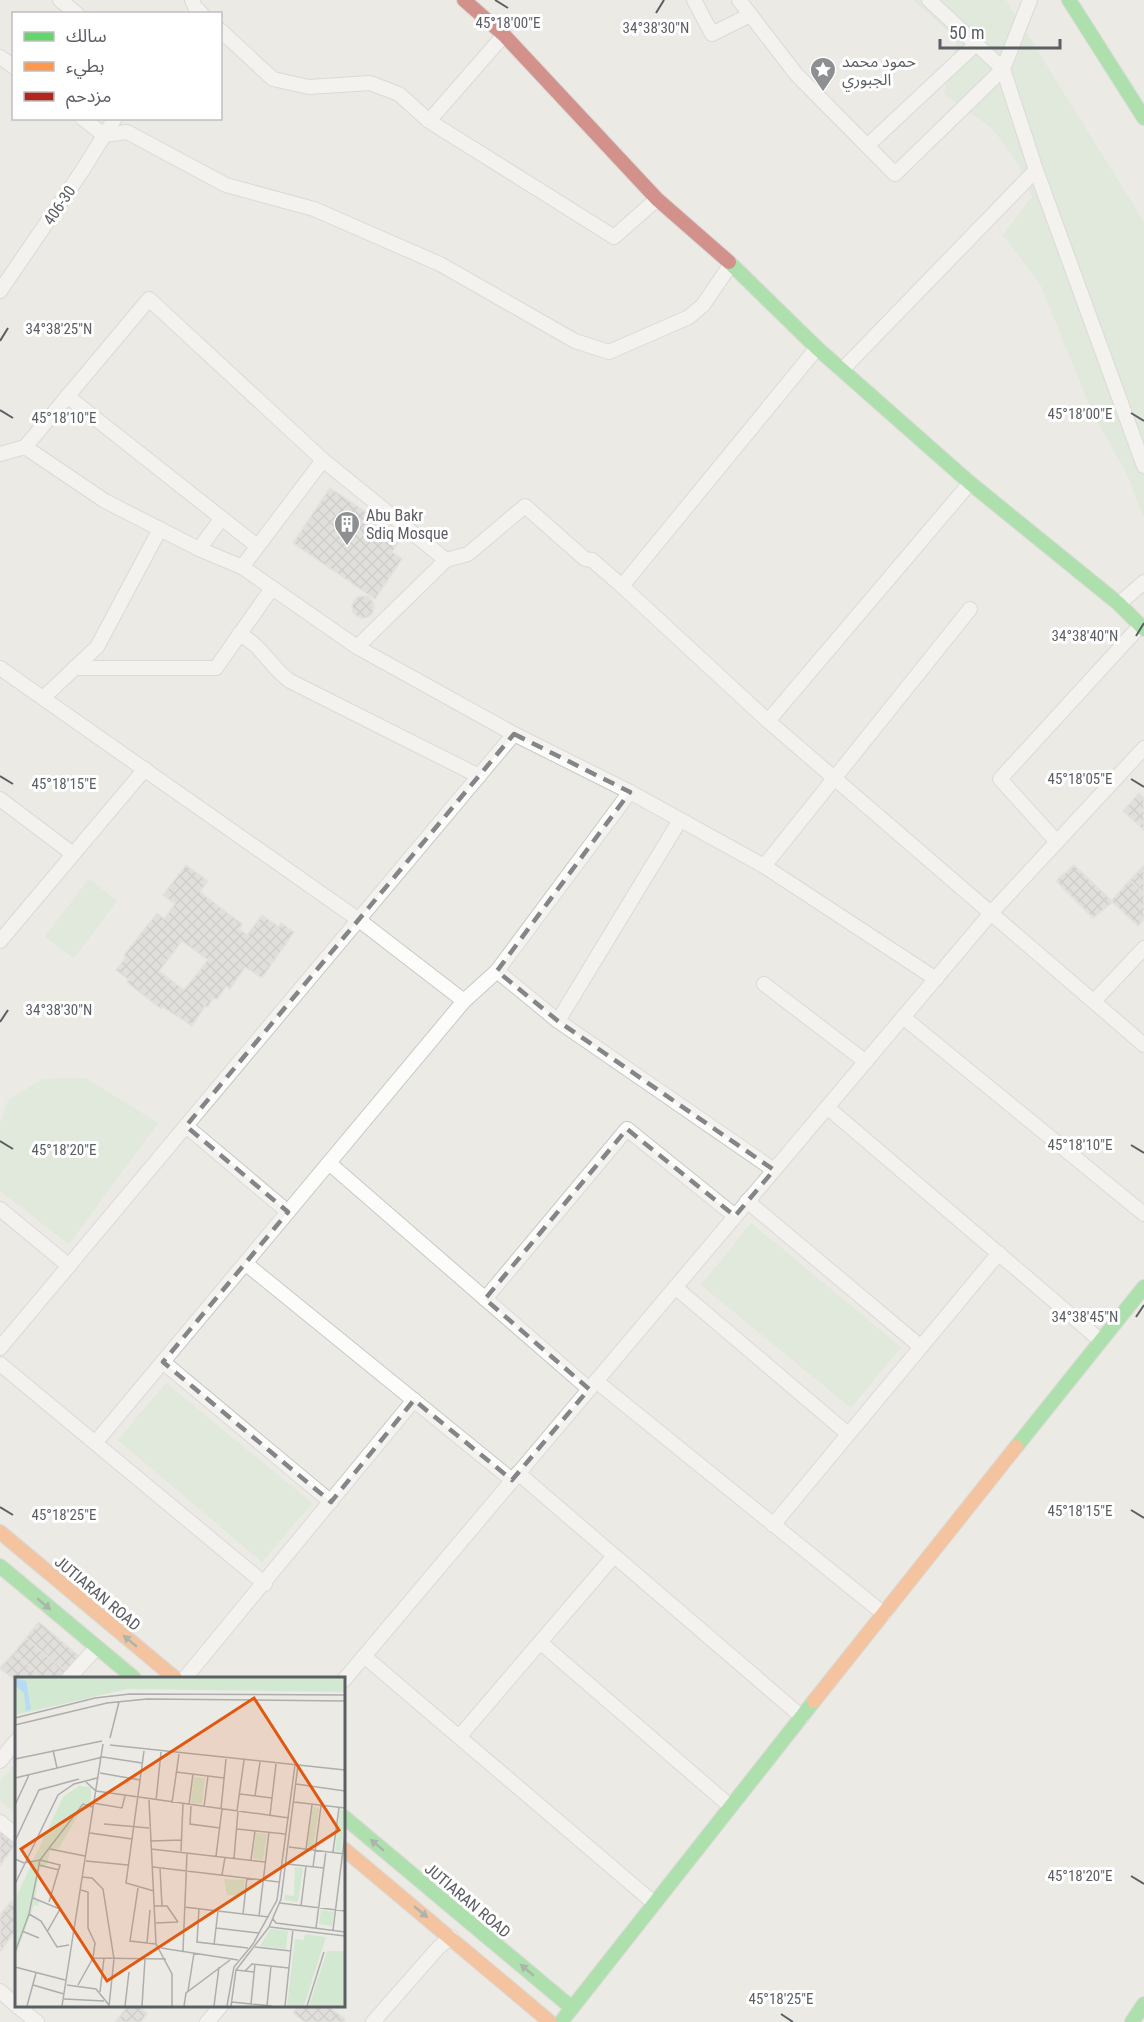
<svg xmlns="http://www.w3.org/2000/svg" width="1144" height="2022" viewBox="0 0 1144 2022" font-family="'Roboto Condensed','Noto Sans Arabic',sans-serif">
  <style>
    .green { fill: #d2e8d0 }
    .building { fill: url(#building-cross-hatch); stroke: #dad9d4; stroke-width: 1.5; fill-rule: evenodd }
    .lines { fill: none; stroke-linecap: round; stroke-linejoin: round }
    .street-casing { stroke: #c8c8c7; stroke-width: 16 }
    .fast-casing { stroke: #c7c7c5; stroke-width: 16 }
    .slow-casing { stroke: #c7c7c5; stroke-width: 16 }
    .jam-casing { stroke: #c7c7c5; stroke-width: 16 }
    .street { stroke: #fcfcfb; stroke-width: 14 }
    .fast { stroke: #63d668; stroke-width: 14 }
    .slow { stroke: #ff974d; stroke-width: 14 }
    .jam { stroke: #b3261e; stroke-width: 14 }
    .oneway { fill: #5d7664 }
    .marked { fill: none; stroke: #838587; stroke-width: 4.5; stroke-dasharray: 12 8; stroke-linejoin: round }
    .ticks { fill: none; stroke: #5b5e63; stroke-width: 2 }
    .labels { text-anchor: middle; stroke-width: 6; stroke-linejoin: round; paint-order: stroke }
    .poi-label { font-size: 16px; fill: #5b5e63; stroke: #fff; text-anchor: start }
    .street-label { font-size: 16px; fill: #5b5e63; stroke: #fff }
    .inset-road { fill: none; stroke: #adaead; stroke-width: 1.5 }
    .view { fill: #e15910; fill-opacity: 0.15; stroke: #e15910; stroke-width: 3 }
    .inset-edge { fill: none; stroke: #5b5e63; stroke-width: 3 }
    .ticks-label { font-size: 15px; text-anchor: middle; fill: #5b5e63; stroke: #fff; stroke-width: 6; stroke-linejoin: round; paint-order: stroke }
  </style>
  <defs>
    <pattern id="building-cross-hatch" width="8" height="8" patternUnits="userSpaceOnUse" patternTransform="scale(1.5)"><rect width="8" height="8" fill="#d4d3d0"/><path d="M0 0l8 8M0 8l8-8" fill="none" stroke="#afaeac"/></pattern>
  </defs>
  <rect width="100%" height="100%" fill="#ebeae5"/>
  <g class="green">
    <path d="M913,0H1006L1144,222V518L1127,474L1093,414L1041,286L1003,235L1032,197L1018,163L992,128L944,94L957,39Z"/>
    <path d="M89,879L117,901L74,958L45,937Z"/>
    <path d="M86,1078L158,1123L69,1244L0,1191V1124L8,1100L43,1079Z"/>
    <path d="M751,1223L901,1347L851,1408L701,1285Z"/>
    <path d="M166,1383L312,1503L262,1562L118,1440Z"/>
    <path d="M16,1762V1815L0,1800V1781Z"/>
  </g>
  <g class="building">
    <path d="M330,488L378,520L374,526L398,543L392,552L402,559L375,599L293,543Z"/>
    <circle cx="363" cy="607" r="11"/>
    <path d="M1139,793L1144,798V830L1123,811Z"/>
    <path d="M186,865L208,881L200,892L242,924L239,929L247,935L262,915L279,927L281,923L294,932L262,978L245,967L230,989L226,986L217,1000L213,998L208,1007L205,1006L192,1026L163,1007L161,1009L127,982L129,980L116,970L126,957L124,955L157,913L164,919L175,904L163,895ZM182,941L208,960L184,990L159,971Z"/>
    <path d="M1074,865L1113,902L1093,918L1056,881Z"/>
    <path d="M1144,865V893L1130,880Z"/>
    <path d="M1130,880L1144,893V919L1138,926L1111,901Z"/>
    <path d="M39,1622L79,1656L66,1672L26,1638Z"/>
    <path d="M26,1638L66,1672L61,1678H44L14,1653Z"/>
    <path d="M14,1653L44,1678H16V1681L0,1668Z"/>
    <path d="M0,1830L16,1843L0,1866Z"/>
    <path d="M11,1901L16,1905V1930L0,1952V1915Z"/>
    <path d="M128,2006H137L147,2013L141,2022H115Z"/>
    <path d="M299,2006H328L345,2019L343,2022H305L293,2013Z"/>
  </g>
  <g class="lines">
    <defs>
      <g id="street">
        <path d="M60,0L77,14"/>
        <path d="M192,0L195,7L202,14"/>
        <path d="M694,0L712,34L750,15"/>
        <path d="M739,0L796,74L895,174L1003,69L929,0"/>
        <path d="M1030,0L1003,69L1036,170L1144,466"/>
        <path d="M220,30L273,79L309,87L370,83L399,94L429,121L614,237L657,199"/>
        <path d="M0,57L14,67"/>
        <path d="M82,118L104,135L127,132L226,185L314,209L440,264L575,341L609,352L689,317L703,305L731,264"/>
        <path d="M429,121L504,35"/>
        <path d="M867,146L976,44"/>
        <path d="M0,291L82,171L115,118"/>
        <path d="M842,370L1036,170"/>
        <path d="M67,396L257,546"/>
        <path d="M25,447L105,501L199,549L242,567L357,647L514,734L630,792L764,866L936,979"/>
        <path d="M25,447L149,299L323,460L446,560"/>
        <path d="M0,454L25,447"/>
        <path d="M199,549L222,518"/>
        <path d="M242,567L323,460"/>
        <path d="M622,586L817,348"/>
        <path d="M1119,604L1144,582"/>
        <path d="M239,634C263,646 269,666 290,681L479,776"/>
        <path d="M357,647L446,560L468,554L525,506L585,559L592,560L622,586L768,721L1144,1045"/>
        <path d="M0,668L359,920L464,1001"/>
        <path d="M74,668H216L272,588"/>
        <path d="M43,698L97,647L160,529"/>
        <path d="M768,721L970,483"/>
        <path d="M0,799L73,854"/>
        <path d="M1057,842L1000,779L1141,625"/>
        <path d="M764,866L970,609"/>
        <path d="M0,941L145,769"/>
        <path d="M497,971L558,1021L774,1170"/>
        <path d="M764,984L866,1062"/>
        <path d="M1094,1001L1144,948"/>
        <path d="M903,1017L1144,1214"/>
        <path d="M558,1021L680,820"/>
        <path d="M827,1107L1101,1341"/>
        <path d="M186,1126L288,1212"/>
        <path d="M329,1163L589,1389"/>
        <path d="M747,1201L921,1347"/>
        <path d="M0,1209L69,1266"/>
        <path d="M245,1263L512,1480"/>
        <path d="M675,1287L848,1434"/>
        <path d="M485,1299L627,1129L735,1216"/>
        <path d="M0,1348L514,734"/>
        <path d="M163,1362L331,1502"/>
        <path d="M0,1364L265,1584"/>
        <path d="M596,1381L884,1614"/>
        <path d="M95,1443L464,1001L497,971L630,792"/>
        <path d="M518,1473L802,1717"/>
        <path d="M773,1525L999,1253"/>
        <path d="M541,1643L730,1806"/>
        <path d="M364,1656L654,1903"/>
        <path d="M69,1678L96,1648"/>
        <path d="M185,1678L414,1400"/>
        <path d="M344,1680L991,913L1144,748"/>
        <path d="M459,1737L614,1556"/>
        <path d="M0,1761L16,1741"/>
        <path d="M0,1822L16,1835"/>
        <path d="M0,1991L16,2005"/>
        <path d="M17,2006L37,2022"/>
        <path d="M207,2022L221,2006"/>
        <path d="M373,2022L438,1948L451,1937"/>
      </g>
      <g id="fast">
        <path d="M1069,0L1144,118"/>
        <path d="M729,262L817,348L970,483L1119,604L1144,629"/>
        <path d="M1016,1447L1144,1287"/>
        <path d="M0,1566L134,1678"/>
        <path d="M344,1817L572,2008"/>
        <path d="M561,2022L814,1701"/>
        <path d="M1132,2022L1144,2004"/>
      </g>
      <g id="slow">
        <path d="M0,1532L175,1678"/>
        <path d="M814,1701L1016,1447"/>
        <path d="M344,1849L550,2022"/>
      </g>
      <path id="jam" d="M464,0L504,35L657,199L729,262"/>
    </defs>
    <use href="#street" class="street-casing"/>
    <use href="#fast" class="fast-casing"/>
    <use href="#slow" class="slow-casing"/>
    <use href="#jam" class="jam-casing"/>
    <use href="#street" class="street"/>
    <use href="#fast" class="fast"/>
    <use href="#slow" class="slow"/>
    <use href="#jam" class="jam"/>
  </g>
  <defs><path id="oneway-solid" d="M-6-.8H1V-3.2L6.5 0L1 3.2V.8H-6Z" transform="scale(1.5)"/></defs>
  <g class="oneway">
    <use href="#oneway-solid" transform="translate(44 1604) rotate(40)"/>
    <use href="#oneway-solid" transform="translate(130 1641) rotate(-140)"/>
    <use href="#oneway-solid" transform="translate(377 1845) rotate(-141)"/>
    <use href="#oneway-solid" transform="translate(421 1912) rotate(40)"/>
    <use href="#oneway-solid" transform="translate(527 1970) rotate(-140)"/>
  </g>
  <path d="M0 0H1144V2022H0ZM514,734L630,792L497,971L558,1021L774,1170L735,1216L627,1129L485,1299L589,1389L512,1480L414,1400L331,1502L163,1362L288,1212L186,1126Z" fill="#ebeae5" fill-opacity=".55" fill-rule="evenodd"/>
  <path class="marked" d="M514,734L630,792L497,971L558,1021L774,1170L735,1216L627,1129L485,1299L589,1389L512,1480L414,1400L331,1502L163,1362L288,1212L186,1126Z"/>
  <path class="ticks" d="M495,0L508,8M656,13L664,0M0,341L8,328M0,410L13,418M1131,413L1144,421M1136,636L1144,623M0,776L13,784M1131,779L1144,787M0,1022L8,1010M0,1141L13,1149M1131,1145L1144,1153M1136,1317L1144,1305M0,1507L13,1515M1131,1510L1144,1518M1131,1876L1144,1884M781,2014L793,2022"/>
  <defs>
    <symbol id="sight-pin" viewBox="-11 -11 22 30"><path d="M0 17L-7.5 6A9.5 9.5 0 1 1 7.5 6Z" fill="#8d8f90" stroke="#fff"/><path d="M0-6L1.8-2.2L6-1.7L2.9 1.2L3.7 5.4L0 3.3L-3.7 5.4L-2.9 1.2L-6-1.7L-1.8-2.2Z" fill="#fff"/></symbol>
    <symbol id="building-pin" viewBox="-11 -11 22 30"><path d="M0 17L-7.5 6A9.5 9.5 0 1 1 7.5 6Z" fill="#8d8f90" stroke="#fff"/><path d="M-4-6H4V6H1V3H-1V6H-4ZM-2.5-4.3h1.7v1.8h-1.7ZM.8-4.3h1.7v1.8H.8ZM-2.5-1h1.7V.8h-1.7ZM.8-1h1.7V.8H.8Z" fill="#fff"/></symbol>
  </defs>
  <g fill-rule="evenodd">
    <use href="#sight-pin" x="808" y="55" width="30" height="40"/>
    <use href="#building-pin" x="332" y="509" width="30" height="40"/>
  </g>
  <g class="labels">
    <g class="poi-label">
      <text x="842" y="67">حمود محمد<tspan x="842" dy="18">الجبوري</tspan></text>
      <text x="366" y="521">Abu Bakr<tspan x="366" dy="18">Sdiq Mosque</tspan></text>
    </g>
    <g class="street-label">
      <text transform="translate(59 205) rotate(-56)" y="6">406-30</text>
      <text transform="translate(98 1593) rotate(40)" y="6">JUTIARAN ROAD</text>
      <text transform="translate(468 1900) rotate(40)" y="6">JUTIARAN ROAD</text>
    </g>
  </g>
  <g transform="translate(15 1677)">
    <rect width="330" height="330" fill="#ebeae5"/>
    <path d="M0,1H330V15L112,12L0,38ZM179,100L190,101L187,127L176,126ZM64,109L76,110V131L67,132L44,171L35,174L32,188L25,191L20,222L24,224L23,229L19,228L0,281L2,218L48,120ZM298,130L304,131L298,171L292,170ZM325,133L330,134L326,175L320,174ZM241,156L252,157L248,183L238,181ZM280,190L288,191L283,225L269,223L270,218L279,219ZM209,202L230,203L228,218H212ZM306,233L319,235L317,249L304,247ZM255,252L273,254L271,272L245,269ZM290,257L311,260L289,329H272L280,262L289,263Z" fill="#d2e8d0"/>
    <path d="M312,274H330V329H294Z" fill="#d2e8d0"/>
    <path d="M0,1L11,4L16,32L11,34L9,16L0,8Z" fill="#b7dbf7"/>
    <path class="inset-road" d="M0,41L80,21L115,17L330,18M0,48L92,26L132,22L330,24M95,61L104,25M95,68L330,93M38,73L42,91M129,74L111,206L139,214M0,82L87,64M161,95L209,101M85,96L125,103M0,101L88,80L127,86M71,105L81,114L274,141M281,107L330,114M225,117L257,121M240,119L245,85M134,123L141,267M141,124L146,75M279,125L330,131M78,126L107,131L110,119M157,126L164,77M0,128L14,98M174,128L178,97M176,129L175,147L205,151M189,130L193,99M206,132L211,82M222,134L229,83M255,138L261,87M89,147L134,151M222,152L270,157M75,156L117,162M0,164L24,113L64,102M135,164L167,163M274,170L330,177M35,172L70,179M136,172L250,185M291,172L297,128M166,174L168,127M318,175L324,131M201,179L207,132M219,181L223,134M0,182L9,186L25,183L68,127L78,130M236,183L240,154M71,184L113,188M272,187L309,191M24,188L44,193M138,190L264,205M298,190L306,129M145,191L147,229M207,198L210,180M67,200L77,201L88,212L99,282L94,329M0,207L43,118L59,107L82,101M123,211L115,264L141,267M18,221L45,232L32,255M265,226L330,234M139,229H152L163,245M286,229L291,189M169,230L254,240M184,231L182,265L233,271M14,237L26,244L42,270L54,268M228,237L232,201M244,239L254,155M258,242L261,246L330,255M141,246L163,245M255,250L330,259M201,251L244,256M301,251L311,174M318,253L330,157M7,254L24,261M132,266L135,233M141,267L157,297V329M199,268L203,234M240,270L276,274M146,271L223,283M168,274L172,176M0,275L14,237L25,183L45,188L34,225M78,281L151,282M0,290L50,303M221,293L239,295M230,294L237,287L274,291M18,308L49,317M52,308L81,312L94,328M63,308L78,281L80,266L73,251V215L66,213M173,314L179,276M85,315L89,281M49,322L89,324M217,325L257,329M236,327L240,287M12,329L21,296M47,329L88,67M110,329L114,295M127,329L130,282M169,329L171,316L215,283M199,329L204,290M212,329L219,290L238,267L262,223L280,88M216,329L221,293L254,250L266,222L283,88M252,329L256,289M270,329L278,252M292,329L309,275"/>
    <path class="view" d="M239,21L324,153L92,304L6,172Z"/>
    <rect width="330" height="330" class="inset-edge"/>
  </g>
  <g class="ticks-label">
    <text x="508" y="28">45°18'00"E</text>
    <text x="656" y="33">34°38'30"N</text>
    <text x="59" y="334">34°38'25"N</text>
    <text x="1080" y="419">45°18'00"E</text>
    <text x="64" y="423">45°18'10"E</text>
    <text x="1085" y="641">34°38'40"N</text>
    <text x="1080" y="784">45°18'05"E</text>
    <text x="64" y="789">45°18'15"E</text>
    <text x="59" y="1015">34°38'30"N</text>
    <text x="1080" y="1150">45°18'10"E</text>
    <text x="64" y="1155">45°18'20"E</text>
    <text x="1085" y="1322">34°38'45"N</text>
    <text x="1080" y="1516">45°18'15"E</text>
    <text x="64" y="1520">45°18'25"E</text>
    <text x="1080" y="1881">45°18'20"E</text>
    <text x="781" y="2004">45°18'25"E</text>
  </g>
  <rect x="12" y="12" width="210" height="108" fill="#ffffff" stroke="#bdbfc1" stroke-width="1.5"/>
  <rect x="24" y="32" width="30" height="9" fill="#63d668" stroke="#bdbfc1" stroke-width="1.5"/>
  <text x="66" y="42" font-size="18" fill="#5b5e63">سالك</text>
  <rect x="24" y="62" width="30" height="9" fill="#ff974d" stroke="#bdbfc1" stroke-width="1.5"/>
  <text x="66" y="72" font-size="18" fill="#5b5e63">بطيء</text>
  <rect x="24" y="92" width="30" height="9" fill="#b3261e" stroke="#bdbfc1" stroke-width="1.5"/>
  <text x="66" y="102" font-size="18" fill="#5b5e63">مزدحم</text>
  <path d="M940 39v9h120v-9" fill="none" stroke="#5b5e63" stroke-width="3"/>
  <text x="949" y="39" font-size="18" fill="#5b5e63" stroke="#ffffff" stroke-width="4.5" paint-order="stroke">50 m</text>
</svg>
